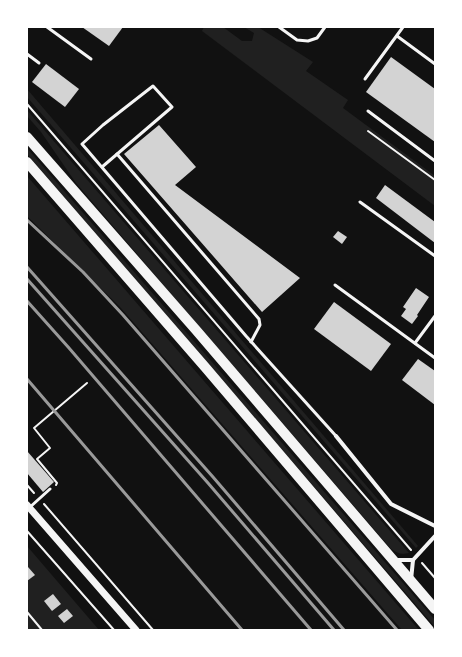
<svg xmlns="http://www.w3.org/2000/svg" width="462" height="657" viewBox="0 0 462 657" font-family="'Sofia Sans Condensed',sans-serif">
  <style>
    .green { fill: #202020 }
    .building { fill: #d3d3d3 }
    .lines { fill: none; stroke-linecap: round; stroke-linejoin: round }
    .path { stroke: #f5f5f5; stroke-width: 2 }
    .service { stroke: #f5f5f5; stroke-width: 3 }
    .minor { stroke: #f5f5f5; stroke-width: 4 }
    .tertiary { stroke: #f5f5f5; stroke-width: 7 }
    .primary { stroke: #f5f5f5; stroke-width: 10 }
    .rail { stroke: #9a9a9a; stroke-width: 3 }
  </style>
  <rect width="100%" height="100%" fill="#111"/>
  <g class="green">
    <path d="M204,27H223L242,41H252L254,33L244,27H258L313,62L306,71L348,100L343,108L435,176V206L202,31Z"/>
    <path d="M27,89L418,546L416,548L27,97Z"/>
    <path d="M27,110L409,553C400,555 398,553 391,549L76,183L41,132L27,116Z"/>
    <path d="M27,148L435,620V627L27,154Z"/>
    <path d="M27,176L419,630H402L120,307L27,216Z"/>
    <path d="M27,546L99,630H27Z"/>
  </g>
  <g class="building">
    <path d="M82,27H123L109,46Z"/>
    <path d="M391,57L435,89V142L366,92Z"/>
    <path d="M46,64L79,89L65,107L32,82Z"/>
    <path d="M159,125L196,167L175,185L300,278L262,312L124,154Z"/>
    <path d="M385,185L435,222V243L376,198Z"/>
    <path d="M338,231L347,237L342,244L333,237Z"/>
    <path d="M416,288L429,297L417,315L418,316L412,324L401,316L406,309L403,307Z"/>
    <path d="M334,302L391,344L371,371L314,329Z"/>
    <path d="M418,359L435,371V405L402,380Z"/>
    <path d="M27,451L54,482L43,492L27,473Z"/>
    <path d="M28,567L35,575L27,581V568Z"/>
    <path d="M53,594L61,604L52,611L44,601Z"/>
    <path d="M67,609L73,616L64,623L58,616Z"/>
  </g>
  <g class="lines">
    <g class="path">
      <path d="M27,104L411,550"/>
      <path d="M368,131L435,180"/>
      <path d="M27,485L34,493"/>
      <path d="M56,485L57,483L37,459L50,448L34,428L87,383"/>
      <path d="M44,504L153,630"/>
      <path d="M27,531L114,630"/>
      <path d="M422,563L435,578"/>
      <path d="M27,612L42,630"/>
    </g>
    <g class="service">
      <path d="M47,27L91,59"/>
      <path d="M279,27L297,40L308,41L317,38L325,27"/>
      <path d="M397,36L435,64"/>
      <path d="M27,54L39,63"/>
      <path d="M365,79L403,27"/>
      <path d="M368,111L435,161"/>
      <path d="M117,154L259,319L260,325L251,342"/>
      <path d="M102,167L172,107L153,86L103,125L82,144L246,336L336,436"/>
      <path d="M360,202L435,256"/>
      <path d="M335,285L435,358"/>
      <path d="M415,343L435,316"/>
      <path d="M29,508L50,489"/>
    </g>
    <g class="minor">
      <path d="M336,436L391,504L435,526"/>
      <path d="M396,560H413"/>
      <path d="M411,580L413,560L435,536"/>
    </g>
    <path class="tertiary" d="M27,505L136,630"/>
    <g class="primary">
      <path d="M27,137L196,330L435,609"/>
      <path d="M27,162L205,367L429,630"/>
    </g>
    <g class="rail">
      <path d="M27,220L83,272L123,315L397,630"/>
      <path d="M27,267L213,477L344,630"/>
      <path d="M27,279L208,483L334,630"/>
      <path d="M27,301L69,348L311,630"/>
      <path d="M27,379L242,630"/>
    </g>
  </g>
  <rect width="462" height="657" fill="none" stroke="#ffffff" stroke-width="56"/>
</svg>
